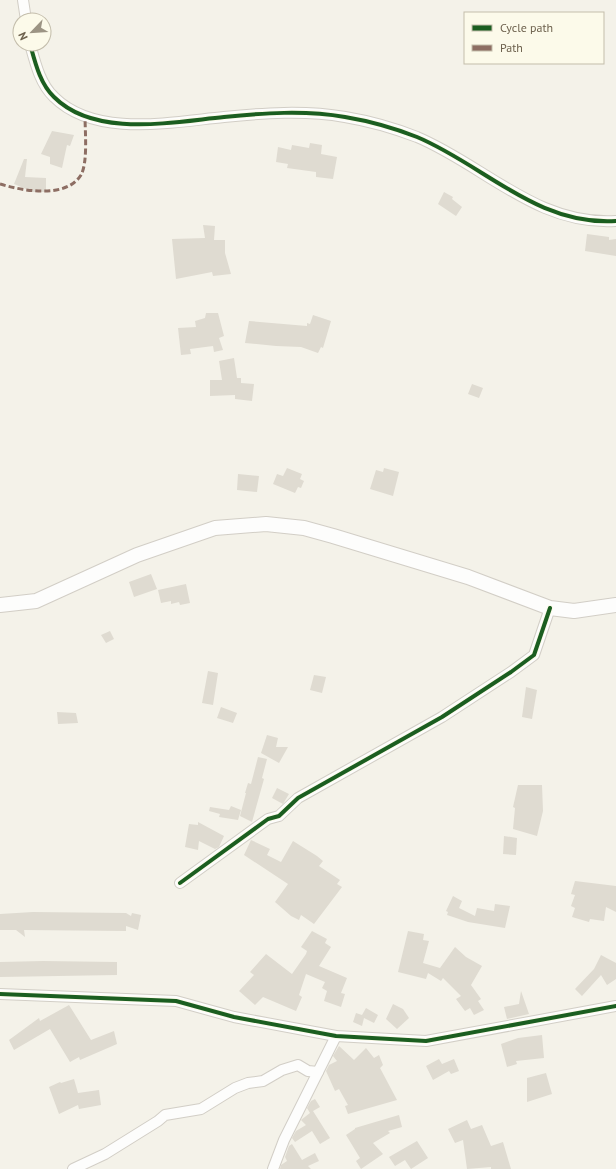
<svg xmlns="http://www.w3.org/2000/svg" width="616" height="1169" viewBox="0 0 616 1169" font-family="'PT Sans',sans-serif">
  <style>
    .building { fill: #dfdbd1 }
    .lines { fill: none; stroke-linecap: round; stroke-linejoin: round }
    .street-casing { stroke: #d2cec6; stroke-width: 12 }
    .secondary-casing { stroke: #d2cec6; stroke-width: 16 }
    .street { stroke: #fdfdfc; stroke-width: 10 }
    .secondary { stroke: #fdfdfc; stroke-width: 14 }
    .quiet { stroke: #8d6e63; stroke-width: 3; stroke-dasharray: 6 3; stroke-linecap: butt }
    .cycleway-casing { stroke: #fcfaea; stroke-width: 6 }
    .cycleway { stroke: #1b5e20; stroke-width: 4 }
  </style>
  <rect width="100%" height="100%" fill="#f4f2e9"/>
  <g class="building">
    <path d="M52,131L74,135L70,146L67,145L62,168L50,164V157L41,154Z"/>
    <path d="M310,143L322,145L321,154L337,157L333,179L316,177V172L287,168L288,164L276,162L278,147L291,150L292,145L309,148Z"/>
    <path d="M24,159H27L25,177L46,178V192H33L14,184Z"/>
    <path d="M444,192L453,197L452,199L462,207L456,216L438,204Z"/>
    <path d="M203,225L215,226L214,240H225V253L231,274L213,276L212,272L176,279L172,239L205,238Z"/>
    <path d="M587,234L609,237V240L616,239V256L585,251Z"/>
    <path d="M206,313H218L224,336L219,338L223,350L214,352L213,346L190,349L191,354L181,355L178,328L196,327L195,321L205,318Z"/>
    <path d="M313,315L331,321L323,348L321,347L318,353L301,347L276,346L245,343L249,321L307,326V323L310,324Z"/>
    <path d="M234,358L237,378H241V383L254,384L252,401L235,399V395L210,396V380H222L219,361Z"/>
    <path d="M472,384L483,388L479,398L468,394Z"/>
    <path d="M287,468L302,474L300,479L304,481L301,488L298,487L295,493L273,484L277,474L283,476Z"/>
    <path d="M384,468L399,472L393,496L370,489L376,470L383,472Z"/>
    <path d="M238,474L259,476L257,492L237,490Z"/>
    <path d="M151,574L157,589L134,597L129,582Z"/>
    <path d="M186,584L190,603L180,605L179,602L171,604V601L161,603L158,590Z"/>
    <path d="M110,631L114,639L106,643L101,635Z"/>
    <path d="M208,671L218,673L213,705L202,703Z"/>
    <path d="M314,675L326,677L322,693L310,690Z"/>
    <path d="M526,687L537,690L532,719L522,717Z"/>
    <path d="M221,707L237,713L233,723L217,718Z"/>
    <path d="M57,712L76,713L78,723L58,724Z"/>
    <path d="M267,735L278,738L276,747H288L279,763L261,753Z"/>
    <path d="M258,757L267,759L262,778L264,779L252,822L240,816L246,793H245L248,783L251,784Z"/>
    <path d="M518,785H542L543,811L537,836L513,829L515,808L513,807Z"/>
    <path d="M277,788L289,794L283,804L272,798Z"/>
    <path d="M231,806L241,810L238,820L219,817L220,814L209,811L210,807L229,810Z"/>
    <path d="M198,822L224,836L219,847L215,849L199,841L198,850L185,847L189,824L198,825Z"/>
    <path d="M504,836L517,838L516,855L503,854Z"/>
    <path d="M251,840L270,849L267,855L281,862L293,841L317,856L323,861L319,866L340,880L337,884L342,887L314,924L301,915L299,920L291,916L275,902L288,884L244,855Z"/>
    <path d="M575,881L616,886V912L606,907L604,921L590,919L589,922L572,917L575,908L571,906L575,895L571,894Z"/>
    <path d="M453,896L462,901L459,908L475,916L477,908L494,911L495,904L510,906L505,928L468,922L447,915L448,912L446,911Z"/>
    <path d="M33,912L126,913L131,916L132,913L141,915L138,930L126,926V931L24,930L25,937L16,930H0V914Z"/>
    <path d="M312,931L327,939L325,943L331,947L319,966L347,978L341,993L345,994L341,1007L324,1001L327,991L322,988L325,982L306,974L299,995L302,997L296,1011L263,997L255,1005L239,991L254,975L250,972L266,954L292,974L306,954L307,951L301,947Z"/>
    <path d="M408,931L424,934L423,940L429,941L423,963L440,968L455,947L466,957L482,966L471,985L481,999L478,1001L484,1010L474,1015L470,1008L465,1011L456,999L461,996L443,978L441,981L428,973L426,979L398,972Z"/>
    <path d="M601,955L616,963V979L607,985L601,975L582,996L575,989L594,969Z"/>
    <path d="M43,961L117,962V975L0,977V962Z"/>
    <path d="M521,991L529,1014L507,1019L504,1007L519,1004Z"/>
    <path d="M393,1004L403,1009L409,1018L397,1029L386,1019Z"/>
    <path d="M69,1005L91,1040L114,1031L117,1044L80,1060L79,1057L70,1062L50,1029L14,1050L9,1040L39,1018L40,1021Z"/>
    <path d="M366,1008L378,1015L374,1023L364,1018L362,1026L353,1022L356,1013L362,1015Z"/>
    <path d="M542,1035L544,1058L516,1061L517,1064L507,1067L501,1044L518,1038Z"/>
    <path d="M339,1046L354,1060L366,1048L374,1058L379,1055L383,1065L380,1068L397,1100L348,1114L345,1106L348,1105L339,1089L335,1091L326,1071L329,1065L337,1061L333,1056Z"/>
    <path d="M439,1059L442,1064L454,1059L459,1071L451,1074L449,1071L433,1080L426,1066Z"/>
    <path d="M546,1073L552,1094L527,1102V1078Z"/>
    <path d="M74,1079L78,1093L99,1090L101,1105L79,1109L78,1105L59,1114L49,1087L60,1082L61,1083Z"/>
    <path d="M315,1099L320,1107L313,1111L330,1138L320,1144L312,1131L295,1142L292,1138L296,1131L306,1125L301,1120L310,1113L307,1108L311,1101Z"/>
    <path d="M399,1115L402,1127L388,1131L390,1133L373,1143L383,1154L361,1169L356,1161L360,1158L346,1135L355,1129V1128Z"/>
    <path d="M467,1120L471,1129L482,1125L491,1146L503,1142L511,1169H491V1167L467,1169L463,1140L455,1143L448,1129Z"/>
    <path d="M417,1141L428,1158L411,1169L405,1160L395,1166L389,1157Z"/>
    <path d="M292,1144L302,1160L315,1153L319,1161L308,1166L311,1169H280L281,1165L287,1161L285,1157L289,1146Z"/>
  </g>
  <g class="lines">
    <defs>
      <g id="street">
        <path d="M23,0L26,20"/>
        <path d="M30,44C35,62 40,84 54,97C95,138 172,122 224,117C263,113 305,110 345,117C369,121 394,128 417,137C484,165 537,226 616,221"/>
        <path d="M180,883L268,819L279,816L298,798L442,717L511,672L534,655L550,608"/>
        <path d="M0,994L176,1001L234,1017L336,1036L426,1041L616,1006"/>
        <path d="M73,1169L105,1154L158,1121L165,1115L201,1109L235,1088L248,1083L263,1081L282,1070L298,1065L308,1071L318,1072"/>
        <path d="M273,1169L284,1140L336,1036"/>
      </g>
      <path id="secondary" d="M0,605L36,601L137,555L215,528L266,524L304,528L333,536L468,577L550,608L574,611L616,605"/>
    </defs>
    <use href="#street" class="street-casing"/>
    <use href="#secondary" class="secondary-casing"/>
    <use href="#street" class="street"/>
    <use href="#secondary" class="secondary"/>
    <path class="quiet" d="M0,184C23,191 66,199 81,175C88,162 85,131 85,116"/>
    <defs>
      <g id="cycleway">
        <path d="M30,44C35,62 40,84 54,97C95,138 172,122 224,117C263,113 305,110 345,117C369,121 394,128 417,137C484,165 537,226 616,221"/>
        <path d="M180,883L268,819L279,816L298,798L442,717L511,672L534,655L550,608"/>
        <path d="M0,994L176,1001L234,1017L336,1036L426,1041L616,1006"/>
      </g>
    </defs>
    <use href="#cycleway" class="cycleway-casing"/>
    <use href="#cycleway" class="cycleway"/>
  </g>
  <rect x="464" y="12" width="140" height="52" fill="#fcfaea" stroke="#c3bdab"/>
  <rect x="472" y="25" width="20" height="6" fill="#1b5e20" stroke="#c3bdab"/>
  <text x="500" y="32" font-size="12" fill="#6d614d">Cycle path</text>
  <rect x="472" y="45" width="20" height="6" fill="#8d6e63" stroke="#c3bdab"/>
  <text x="500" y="52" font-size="12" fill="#6d614d">Path</text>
  <g transform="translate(32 32) rotate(245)"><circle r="19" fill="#fcfaea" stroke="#c3bdab"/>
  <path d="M0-3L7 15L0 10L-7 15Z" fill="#9c9484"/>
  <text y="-6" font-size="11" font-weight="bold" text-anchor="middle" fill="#6d614d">N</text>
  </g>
</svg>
